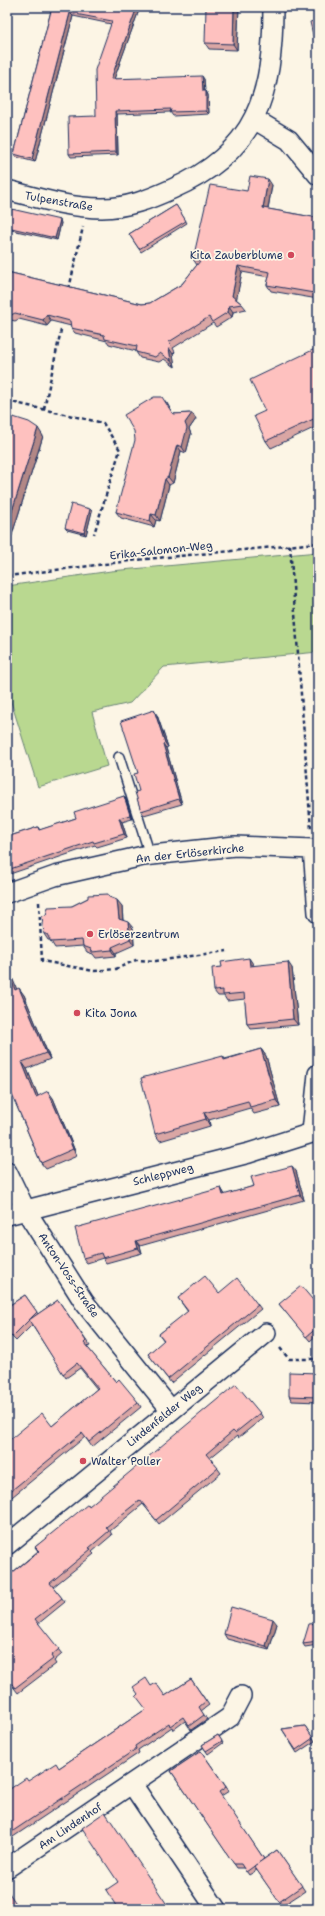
<svg xmlns="http://www.w3.org/2000/svg" width="325" height="1916" viewBox="0 0 325 1916" font-family="'Shantell Sans',sans-serif">
  <style>
    .green { fill: #b9d890; stroke: #6a8477 }
    .lines { fill: none; stroke-linecap: round; stroke-linejoin: round }
    .service-casing { stroke: #1b2f5e; stroke-width: 12 }
    .minor-casing { stroke: #1b2f5e; stroke-width: 22 }
    .path { stroke: #1b2f5e; stroke-width: 2.5; stroke-dasharray: 4 3; stroke-linecap: butt }
    .service { stroke: #fcf5e5; stroke-width: 9 }
    .minor { stroke: #fcf5e5; stroke-width: 19 }
    .wall { fill: #daa6a4; stroke: #1b2f5e }
    .shaded-wall { fill: #b28786; stroke: #1b2f5e }
    .building { fill: #fec1bf; stroke: #1b2f5e }
    .poi-dot { fill: #d1495b; stroke: #fcf5e5; stroke-width: 1.5 }
    .labels { text-anchor: middle; stroke-width: 3.5; stroke-linejoin: round; paint-order: stroke }
    .street-label { font-size: 11px; fill: #1b2f5e; stroke: #fcf5e5 }
    .poi-label { font-size: 11px; fill: #1b2f5e; stroke: #fcf5e5; text-anchor: start }
  </style>
  <rect width="100%" height="100%" fill="#fcf5e5"/>
  <filter id="ink" filterUnits="userSpaceOnUse"><feTurbulence type="fractalNoise" baseFrequency=".025" numOctaves="2"/><feDisplacementMap in="SourceGraphic" scale="8" xChannelSelector="R" yChannelSelector="G"/><feConvolveMatrix kernelMatrix="1 2 1 2 8 2 1 2 1" color-interpolation-filters="sRGB"/></filter>
  <g filter="url(#ink)">
    <path class="green" d="M318,552V652L164,667L130,703L92,712L107,766L38,787L7,689V586L111,571Z"/>
    <g class="lines">
      <defs>
        <path id="service" d="M119,757L150,855"/>
        <g id="minor">
          <path d="M254,119L289,140L318,175"/>
          <path d="M7,190C38,198 70,208 102,208C127,208 150,199 172,189C257,152 273,94 273,7"/>
          <path d="M7,893L55,876L143,856L235,846L313,849L318,913"/>
          <path d="M312,1132L318,1074"/>
          <path d="M7,1172L25,1209L84,1302L171,1410"/>
          <path d="M7,1215L249,1153L318,1131"/>
          <path d="M7,1545L266,1333"/>
          <path d="M132,1784L216,1909"/>
          <path d="M7,1868L230,1717L241,1696"/>
        </g>
      </defs>
      <use href="#service" class="service-casing"/>
      <use href="#minor" class="minor-casing"/>
      <g class="path">
        <path d="M69,289L83,227"/>
        <path d="M7,401L103,423L120,450L94,534"/>
        <path d="M44,409L61,330"/>
        <path d="M290,545L311,830"/>
        <path d="M7,576L146,559L318,543"/>
        <path d="M39,902L42,961L94,971L116,969L136,960L156,961L227,951"/>
        <path d="M280,1348L289,1359H318"/>
      </g>
      <use href="#service" class="service"/>
      <use href="#minor" class="minor"/>
    </g>
    <g class="wall">
      <path d="M52,7H137L139,10L114,79H204L205,91H206L208,95L209,114L173,116L170,112L117,114L118,155L71,157L69,154L96,116L111,24L73,16L35,162L16,157L14,154Z"/>
      <path d="M239,7L237,50L209,49L205,43Z"/>
      <path d="M272,185L268,209L318,218V299L271,291L267,285L269,277L242,272L236,299L242,304L246,309L233,312L232,317L216,327L213,323L173,348L175,352L173,354L175,367L164,359L159,362L140,358L136,352V351L109,344L107,341L75,333L71,328V326L51,321L47,326L19,319L15,321L7,319V272L142,304L150,303L182,284L197,265L193,259L247,191Z"/>
      <path d="M176,205L187,223L141,252L129,234Z"/>
      <path d="M7,208L61,223L57,240L7,229Z"/>
      <path d="M318,350V426L271,448L266,441L265,411Z"/>
      <path d="M167,403L173,414L192,413L196,419L189,429L191,434L186,453L181,451L173,483L169,485L160,521L156,520L154,527L121,518L116,512Z"/>
      <path d="M7,415L43,436L10,541L7,542Z"/>
      <path d="M92,511L86,535L67,530L65,528Z"/>
      <path d="M157,715L168,747L166,748L182,804L144,815L141,811L138,773Z"/>
      <path d="M124,796L126,800L132,819L122,822L127,838L97,847L95,845L7,875V837L38,827L40,830L76,818Z"/>
      <path d="M88,898H111L122,906L123,920L133,928L134,945L116,953V956L96,958L93,954L87,952L83,946L55,948L50,940H48L44,934L46,915L72,906Z"/>
      <path d="M253,964V966L292,968L298,1025L251,1029L247,1024L245,999L227,1001L224,996H218L214,991Z"/>
      <path d="M17,989L24,995L50,1059L27,1069L38,1096L53,1098L77,1156L46,1169L41,1163L7,1083Z"/>
      <path d="M261,1049L266,1056L280,1107L254,1114L250,1108L209,1120L210,1126L160,1141L155,1134L223,1056L225,1059Z"/>
      <path d="M296,1171L304,1200L140,1246L142,1253L106,1263L103,1258L87,1263L83,1258L221,1188L225,1195L254,1186Z"/>
      <path d="M219,1293L258,1305L261,1309L171,1383L148,1354L164,1341L159,1334L188,1312L178,1298Z"/>
      <path d="M25,1295L38,1314L58,1300L90,1346L87,1347L116,1382L138,1402L141,1407L92,1447L85,1437L7,1501V1442L52,1426L97,1389L80,1368L66,1378L32,1325L16,1341L7,1332V1307Z"/>
      <path d="M279,1304L318,1306V1334L310,1341Z"/>
      <path d="M318,1373V1402L292,1401L289,1396Z"/>
      <path d="M260,1413L263,1418L238,1438L237,1436L210,1458L221,1473L159,1524L143,1504L110,1531L112,1535L92,1552L94,1554L53,1587L65,1602L38,1624L62,1654L54,1661L56,1664L18,1693L7,1679V1577L38,1551L35,1547L89,1506Z"/>
      <path d="M318,1623V1645L305,1647L303,1644Z"/>
      <path d="M277,1624L269,1650L227,1639L224,1634Z"/>
      <path d="M191,1679L209,1705L201,1711L207,1719L191,1730L185,1721L173,1730L172,1727L138,1750L139,1753L7,1841V1791L59,1768L146,1709L151,1686L165,1696Z"/>
      <path d="M305,1726L315,1741L297,1753L282,1729Z"/>
      <path d="M218,1735L223,1743L208,1754L202,1745Z"/>
      <path d="M201,1751L229,1791L221,1796L264,1859L277,1850L305,1891L282,1906L257,1870L249,1875L244,1868H237L171,1771Z"/>
    </g>
    <g class="shaded-wall">
      <path d="M137,7L139,10L113,82L111,79Z"/>
      <path d="M234,7H239L237,50L233,44Z"/>
      <path d="M70,13L73,16L35,162L32,159Z"/>
      <path d="M202,76L204,79L205,95L203,91Z"/>
      <path d="M206,91L208,95L209,114L206,111Z"/>
      <path d="M115,111L117,114L118,155L116,152Z"/>
      <path d="M268,179L272,185L267,214L263,208Z"/>
      <path d="M60,220L61,223L57,240L55,238Z"/>
      <path d="M238,266L242,272L236,302L232,296Z"/>
      <path d="M318,273V299L314,293Z"/>
      <path d="M229,306L233,312L232,317L228,312Z"/>
      <path d="M47,315L51,321L47,326L43,320Z"/>
      <path d="M169,348L173,354L175,367L171,361Z"/>
      <path d="M192,413L196,419L189,429L191,434L186,453L182,447L185,423Z"/>
      <path d="M38,428L43,436L10,541L7,537V527Z"/>
      <path d="M177,445L181,451L173,483L168,477Z"/>
      <path d="M165,479L169,485L160,521L156,515Z"/>
      <path d="M90,509L92,511L86,535L84,533Z"/>
      <path d="M151,514L156,520L154,527L150,521Z"/>
      <path d="M154,710L157,715L168,747L165,743Z"/>
      <path d="M163,744L166,748L182,804L179,799Z"/>
      <path d="M124,796L126,800L132,819L130,815Z"/>
      <path d="M119,818L122,822L127,838L124,834Z"/>
      <path d="M117,900L122,906L123,925L119,919Z"/>
      <path d="M128,922L133,928L134,945L130,939Z"/>
      <path d="M112,947L116,953V956L112,950Z"/>
      <path d="M249,958L253,964L254,972L250,966Z"/>
      <path d="M288,962L292,968L298,1025L293,1019Z"/>
      <path d="M7,965L20,997L15,990L7,970Z"/>
      <path d="M19,988L24,995L50,1059L46,1053Z"/>
      <path d="M261,1049L266,1056L280,1107L276,1100Z"/>
      <path d="M22,1062L27,1069L41,1103L36,1097Z"/>
      <path d="M48,1091L53,1098L77,1156L73,1149Z"/>
      <path d="M204,1113L209,1120L210,1126L206,1119Z"/>
      <path d="M292,1166L296,1171L304,1200L300,1195Z"/>
      <path d="M221,1188L224,1193L227,1200L223,1195Z"/>
      <path d="M136,1241L140,1246L142,1253L138,1248Z"/>
      <path d="M273,1619L277,1624L269,1650L266,1646Z"/>
    </g>
    <g class="building">
      <path d="M52,7H137L111,79L202,76L203,91H206V111L170,112L171,109L115,111L116,152L69,154L68,117L96,116L95,70L112,21L70,13L32,159L14,154Z"/>
      <path d="M206,7H234L233,44L205,43Z"/>
      <path d="M318,20V56L310,22Z"/>
      <path d="M250,176L268,179L263,208L318,218V273L314,293L267,285L270,272L238,266L232,296L242,304L229,306L228,312L212,322L209,317L169,342L171,346L169,348L171,361L160,353L155,357L136,352L137,346L105,339L104,335L71,328L70,321L47,315L43,320L15,313L11,315L7,314V272L142,304L150,303L182,284L200,261L193,259L210,185L247,191Z"/>
      <path d="M176,205L186,221L139,249L129,234Z"/>
      <path d="M7,208L60,220L55,238L7,227Z"/>
      <path d="M317,348L318,351V417L266,441L254,416L265,411L250,380Z"/>
      <path d="M154,397H162L173,414L192,413L185,423L187,428L182,447L177,445L168,477L165,479L156,515L151,514L150,521L116,512L135,440L134,431L124,415Z"/>
      <path d="M7,415L29,422L38,428L7,527Z"/>
      <path d="M71,504L90,509L84,533L65,528Z"/>
      <path d="M154,710L165,743L163,744L179,799L141,811L135,792L139,791L134,774L138,773L121,721Z"/>
      <path d="M124,796L130,815L119,818L124,834L94,843L93,841L7,870V837L38,827L39,830L76,818L74,812Z"/>
      <path d="M108,894L109,897L117,900L119,919L128,922L130,939L112,947V950L92,952L91,949L83,946L82,940L51,942L47,934H44L42,916L46,915L48,907L72,906L88,898V895Z"/>
      <path d="M249,958L250,966L288,962L293,1019L247,1024L244,993L223,995V990L214,991L212,968L222,967L221,962Z"/>
      <path d="M7,970L15,990L19,988L46,1053L22,1062L36,1097L48,1091L73,1149L41,1163L7,1083Z"/>
      <path d="M261,1049L276,1100L250,1107L248,1101L204,1113L206,1119L155,1134L141,1078L223,1056L224,1060Z"/>
      <path d="M292,1166L300,1195L136,1241L138,1248L103,1258L101,1253L83,1258L75,1228L221,1188L223,1195L254,1186L251,1177Z"/>
      <path d="M205,1276L219,1293L237,1278L258,1305L168,1379L148,1354L164,1340L159,1334L188,1311L178,1298Z"/>
      <path d="M301,1286L318,1306V1327L306,1337L279,1304Z"/>
      <path d="M25,1295L37,1312L29,1320L58,1300L86,1341L84,1343L116,1382L119,1379L138,1402L89,1442L82,1433L7,1494V1442L42,1413L52,1426L98,1388L77,1363L63,1374L29,1320L12,1337L7,1331V1307Z"/>
      <path d="M289,1372L318,1373V1397L289,1396Z"/>
      <path d="M236,1384L260,1413L235,1433L233,1431L206,1454L218,1468L156,1520L140,1500L106,1527L109,1531L89,1548L91,1549L50,1583L62,1598L35,1619L59,1649L51,1656L53,1659L15,1688L7,1678V1577L39,1551L35,1547L88,1504L89,1506Z"/>
      <path d="M231,1607L273,1619L266,1646L224,1634Z"/>
      <path d="M318,1623V1642L303,1644L309,1624Z"/>
      <path d="M146,1678L151,1686L156,1683L165,1696L191,1679L206,1701L199,1707L204,1715L189,1726L183,1717L170,1726L169,1723L135,1746L136,1749L7,1835V1791L26,1778L28,1781L56,1763L59,1768L146,1709L136,1696L138,1694L133,1687Z"/>
      <path d="M305,1726L313,1738L296,1750L282,1729Z"/>
      <path d="M218,1735L222,1741L206,1751L202,1745Z"/>
      <path d="M201,1751L226,1787L219,1792L264,1859L246,1872L241,1864H234L171,1771Z"/>
      <path d="M105,1812L170,1909H118L106,1890L118,1882L82,1828Z"/>
      <path d="M277,1850L302,1886L279,1902L254,1866Z"/>
      <path d="M7,1890L19,1908L17,1909H7Z"/>
    </g>
  </g>
  <g class="poi-dot">
    <circle cx="291" cy="255" r="4"/>
    <circle cx="90" cy="934" r="4"/>
    <circle cx="77" cy="1013" r="4"/>
    <circle cx="83" cy="1461" r="4"/>
  </g>
  <g class="labels">
    <g class="street-label">
      <text transform="translate(59 201) rotate(10)" y="4">Tulpenstraße</text>
      <text transform="translate(161 550) rotate(-6)" y="4">Erika-Salomon-Weg</text>
      <text transform="translate(190 853) rotate(-6)" y="4">An der Erlöserkirche</text>
      <text transform="translate(163 1174) rotate(-14)" y="4">Schleppweg</text>
      <text transform="translate(69 1275) rotate(56)" y="4">Anton-Voss-Straße</text>
      <text transform="translate(164 1415) rotate(-39)" y="4">Lindenfelder Weg</text>
      <text transform="translate(70 1826) rotate(-34)" y="4">Am Lindenhof</text>
    </g>
    <g class="poi-label">
      <text x="283" y="259" text-anchor="end">Kita Zauberblume</text>
      <text x="98" y="938">Erlöserzentrum</text>
      <text x="85" y="1017">Kita Jona</text>
      <text x="91" y="1465">Walter Poller</text>
    </g>
  </g>
  <rect width="325" height="1916" fill="none" stroke="#fcf5e5" stroke-width="24"/>
  <rect x="12" y="12" width="301" height="1892" fill="none" stroke="#1b2f5e" stroke-width="1.5" filter="url(#ink)"/>
</svg>
